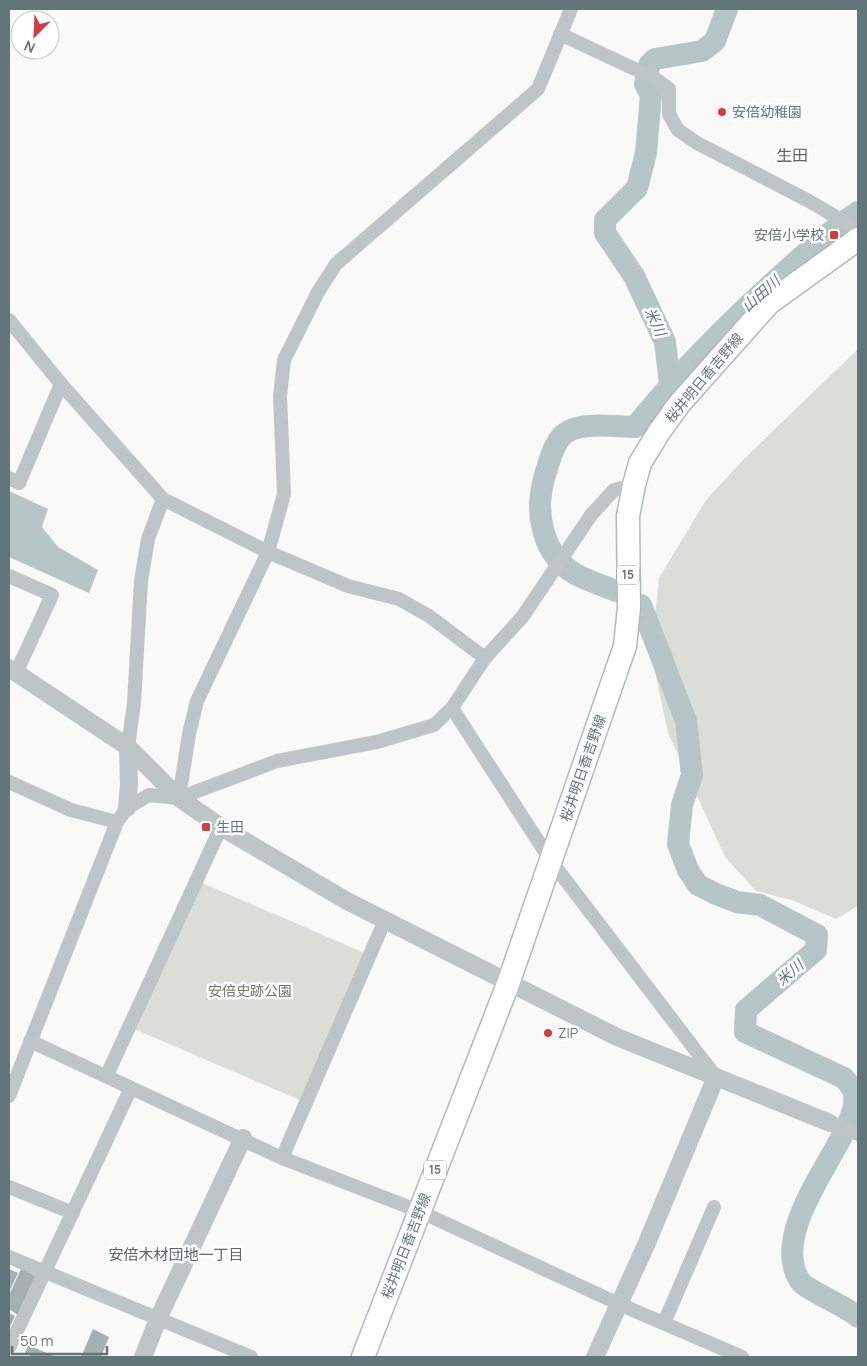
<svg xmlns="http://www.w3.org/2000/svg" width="867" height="1366" viewBox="0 0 867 1366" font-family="Manrope,'Noto Sans JP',sans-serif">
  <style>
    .green { fill: #dbded7 }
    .water { fill: #b6c5c5 }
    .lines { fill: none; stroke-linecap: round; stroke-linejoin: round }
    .river { stroke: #b6c5c5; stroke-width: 22 }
    .building { fill: #a4b0b2 }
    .primary-casing { stroke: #b2b9bb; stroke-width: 25 }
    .minor { stroke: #bec5c6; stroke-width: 14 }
    .tertiary { stroke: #bec5c6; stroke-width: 18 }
    .primary { stroke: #fff; stroke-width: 22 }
    .poi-dot { fill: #d43c42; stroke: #fff; stroke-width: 2 }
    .labels { text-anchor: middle; stroke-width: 5; stroke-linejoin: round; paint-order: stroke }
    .shield { fill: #fff; stroke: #919fa2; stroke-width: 1 }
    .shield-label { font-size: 12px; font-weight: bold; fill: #62767a }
    .poi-label { font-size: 14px; fill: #62767a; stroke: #fff; text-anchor: start }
    .street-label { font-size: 14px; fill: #62767a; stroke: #fff }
    .park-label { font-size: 14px; fill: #6e7865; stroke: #fff }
    .water-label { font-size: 15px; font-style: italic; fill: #627979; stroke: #fff }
    .neighbourhood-label { font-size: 15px; fill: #58686b; stroke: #fff }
    .quarter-label { font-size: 16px; fill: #58686b; stroke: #fff }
  </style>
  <rect width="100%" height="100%" fill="#f9f9f7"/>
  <g class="green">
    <path d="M858,349V906L836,919L792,900L756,891L725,857L668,733L651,653L659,578L706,500L745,458Z"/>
    <path d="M200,882L367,954L302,1101L132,1028Z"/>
  </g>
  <path class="water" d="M9,491L48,509L42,527L58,547L98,570L89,593L9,557Z"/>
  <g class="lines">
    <g class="river">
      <path d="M670,384L665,342L634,276L605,233V220L637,188L646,153L651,95L645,84L649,65L655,59L702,51L715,41L727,9"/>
      <path d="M616,591C603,586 589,581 577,575C541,555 534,511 545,475C549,463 553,445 562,436C577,420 615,427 635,427C678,374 725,326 776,280C802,256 828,232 858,212"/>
      <path d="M641,605L686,721L692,775L682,805L678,844L688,870L698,885L716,894L737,902L760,905L817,935L816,950L746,1010L745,1032L844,1078C848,1083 853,1088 854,1094C856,1107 850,1119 845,1130C827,1169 772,1238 800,1281C806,1290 846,1306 858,1317"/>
    </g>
  </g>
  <g class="building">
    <path d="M9,1269L18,1273L9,1292Z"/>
    <path d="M21,1269L36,1276L18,1315L9,1309V1295Z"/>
    <path d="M9,1313L15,1316L9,1329Z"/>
    <path d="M93,1329L109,1337L101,1357H81Z"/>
    <path d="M28,1345L56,1357H29L30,1355L25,1353Z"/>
  </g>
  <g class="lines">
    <defs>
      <path id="primary" d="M363,1357L508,984L625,646L629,608L628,516L634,485L640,463L659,432L680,403L769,303L858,239"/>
    </defs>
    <use href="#primary" class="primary-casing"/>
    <g class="minor">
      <path d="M560,34L654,78L669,89V114L678,130L697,143L809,201L858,230"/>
      <path d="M9,320L61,384L163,499L268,552L348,586L399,599L429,616L485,658"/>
      <path d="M9,478L19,483L61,384"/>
      <path d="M9,576L52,595L17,671"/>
      <path d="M452,708L551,861L716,1077"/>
      <path d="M128,747L134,703L141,581L148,539L163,499"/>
      <path d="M9,782L71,810L117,822"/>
      <path d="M179,798L189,734L197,701L268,552L284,494L280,396L284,360L318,292L336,264L538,89L571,9"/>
      <path d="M30,1041L282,1158L419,1211L619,1304L742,1357"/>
      <path d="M107,1075L221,827"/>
      <path d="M9,1096L117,822L127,808L149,795L179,798L277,761L377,742L434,725L452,708L485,658L523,616L591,515L614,490L634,485"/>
      <path d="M830,1123L858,1134"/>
      <path d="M282,1158L385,920"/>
      <path d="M9,1187L73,1213"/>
      <path d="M9,1257L251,1357"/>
      <path d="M664,1323L714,1207"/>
      <path d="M9,1348L131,1088"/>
    </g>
    <g class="tertiary">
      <path d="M9,668L128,747L179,798L221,827L347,901L617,1037L716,1077L646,1245L595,1357"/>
      <path d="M127,808L129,784L128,747"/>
      <path d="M716,1077L830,1123"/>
      <path d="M143,1357L158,1319L243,1138"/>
    </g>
    <use href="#primary" class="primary"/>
  </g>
  <g class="poi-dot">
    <circle cx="722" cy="112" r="5"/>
    <rect x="829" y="230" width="10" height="10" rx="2.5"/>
    <rect x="201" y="822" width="10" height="10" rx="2.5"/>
    <circle cx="548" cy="1033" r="5"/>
  </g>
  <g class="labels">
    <g class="shield">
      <rect x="617" y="565.5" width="22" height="19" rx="4"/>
      <rect x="424" y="1160.5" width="22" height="19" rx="4"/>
    </g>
    <g class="shield-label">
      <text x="628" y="579">15</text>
      <text x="435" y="1174">15</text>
    </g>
    <g class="poi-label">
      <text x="732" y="117">安倍幼稚園</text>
      <text x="824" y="240" text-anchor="end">安倍小学校</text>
      <text x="216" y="832">生田</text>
      <text x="558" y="1038">ZIP</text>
    </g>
    <g class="street-label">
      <text transform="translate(704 378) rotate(-50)" y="5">桜井明日香吉野線</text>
      <text transform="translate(583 768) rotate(-71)" y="5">桜井明日香吉野線</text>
      <text transform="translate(406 1246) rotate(-69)" y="5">桜井明日香吉野線</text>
    </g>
    <g class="park-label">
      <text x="250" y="996">安倍史跡公園</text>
    </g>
    <g class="water-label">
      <text transform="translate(761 294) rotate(-42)" y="5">山田川</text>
      <text transform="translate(655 322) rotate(65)" y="5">米川</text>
      <text transform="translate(790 973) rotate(-41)" y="5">米川</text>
    </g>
    <g class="neighbourhood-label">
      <text x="176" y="1260">安倍木材団地一丁目</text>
    </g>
    <g class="quarter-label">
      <text x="792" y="161">生田</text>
    </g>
  </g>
  <rect width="867" height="1366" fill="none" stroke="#62767a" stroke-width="20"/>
  <g transform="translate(35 35) rotate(204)"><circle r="24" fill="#ffffff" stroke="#c0c8ca"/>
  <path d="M0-4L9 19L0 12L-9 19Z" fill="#d43c42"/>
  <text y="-8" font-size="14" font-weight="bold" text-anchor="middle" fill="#62767a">N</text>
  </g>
  <path d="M12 1346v8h95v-8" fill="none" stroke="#62767a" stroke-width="2.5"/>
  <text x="20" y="1346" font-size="15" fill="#62767a" stroke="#ffffff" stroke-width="4" paint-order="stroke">50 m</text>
</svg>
